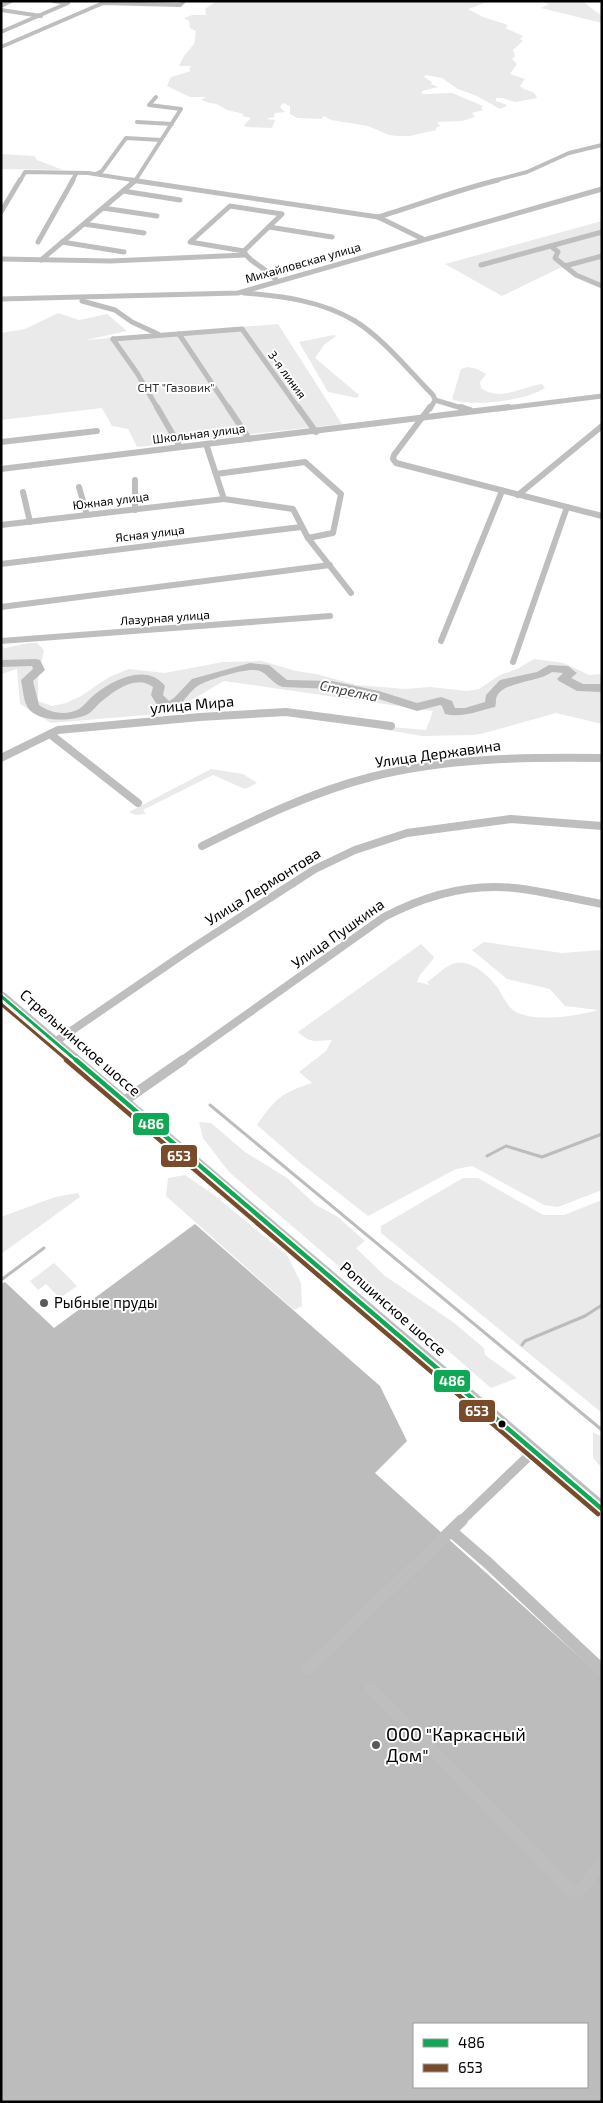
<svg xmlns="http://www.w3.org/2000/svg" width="603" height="2103" viewBox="0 0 603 2103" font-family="'Exo 2',sans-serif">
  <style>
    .green { fill: #eaeaea }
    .water { fill: #bcbcbc; fill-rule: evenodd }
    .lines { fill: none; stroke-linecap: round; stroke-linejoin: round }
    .stream { stroke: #bcbcbc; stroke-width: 3 }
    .river { fill: #bcbcbc; fill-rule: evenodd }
    .major-casing { stroke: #dbdbdb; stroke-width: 1 }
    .minor-far5 { stroke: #bebebe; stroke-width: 4 }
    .minor-far4 { stroke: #bebebe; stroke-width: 5 }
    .minor-far3 { stroke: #bebebe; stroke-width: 6 }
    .minor-far2 { stroke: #bebebe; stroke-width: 8 }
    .minor-far1 { stroke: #bebebe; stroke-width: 10 }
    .minor { stroke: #bebebe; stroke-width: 12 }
    .major { fill: #bdbdbd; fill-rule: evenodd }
    .bus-1-far1-casing { stroke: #fff; stroke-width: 6 }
    .bus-1-casing { stroke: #fff; stroke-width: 8 }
    .bus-2-far1-casing { stroke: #fff; stroke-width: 6 }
    .bus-2-casing { stroke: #fff; stroke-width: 8 }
    .bus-1-far1 { stroke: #10a855; stroke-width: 3 }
    .bus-1 { stroke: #10a855; stroke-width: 4.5 }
    .bus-2-far1 { stroke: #7a4b2a; stroke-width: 3 }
    .bus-2 { stroke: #7a4b2a; stroke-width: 4.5 }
    .poi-dot { fill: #595959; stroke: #fff; stroke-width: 2 }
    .bus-dot { fill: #000; stroke: #fff; stroke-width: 2 }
    .labels { text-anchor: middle; stroke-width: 4; stroke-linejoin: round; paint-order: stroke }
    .far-street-label { font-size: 12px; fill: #000; stroke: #fff }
    .far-park-label { font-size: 12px; fill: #303030; stroke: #fff }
    .far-water-label { font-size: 14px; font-style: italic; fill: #414141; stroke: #fff }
    .street-label { font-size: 15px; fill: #000; stroke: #fff }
    .poi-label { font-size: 15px; fill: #000; stroke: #fff; text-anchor: start }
    .near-poi-label { font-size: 18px; fill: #000; stroke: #fff; text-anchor: start }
    .line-badge { stroke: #fff; stroke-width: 2 }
    .badge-label { font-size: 14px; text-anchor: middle; font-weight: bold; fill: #fff }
  </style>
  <rect width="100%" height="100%" fill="#fff"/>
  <g class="green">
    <path d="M217,1H490L468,9L483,17L505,24L508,26L505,28L523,36L520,39L523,41L513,50L515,56L512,59L517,64L510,74L525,79L520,86C525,92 535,89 537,98L515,102L502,98H496V101L507,105L505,107L500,109L477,96L458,89L442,78L426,75L424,77L432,82L431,84L438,87L422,91V94L452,93L483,106L481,108L483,110L472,113L475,117L462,121L437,122L440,126L436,128V130L410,136H397L389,135L368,126L331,120L324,116L321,119L297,118L290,114V106L283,103L280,107L285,112L275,113L274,117L266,119L275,120L272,128L246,127L244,125L251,118L242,116L244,114L227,110L217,104L210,103L201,100L206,97H190L167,86L171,77L191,71L189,69L191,66H179L184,56L194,44L196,31L190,28L189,21L184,18L192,15H206L205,9Z"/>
    <path d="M542,1H582L602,16V23L541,8L549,4Z"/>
    <path d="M1,154L34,156L37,160L63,170L1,169Z"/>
    <path d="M602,221V288L574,276L562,267L502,296L445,264Z"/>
    <path d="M58,313L79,320L107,314L127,331L86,340L278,324L342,424L137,447L128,429L112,426L102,408L1,420V333L25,329Z"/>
    <path d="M334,335L336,336L324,345L315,358L359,395L357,398L328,392L299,342Z"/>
    <path d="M468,367L477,369L486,374L480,382L481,388C500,402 521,387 542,384L545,388C528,400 471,408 452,399L461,369Z"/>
    <path d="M29,643H37L44,650L38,679V701L52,706L66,703L81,696L109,677L129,669L165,673L223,662L262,661L296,671L316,674L357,685L405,689L430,687L467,691L479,689L500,675L517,669L534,659L564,663L589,675L602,674V724L556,713L481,734L472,735L422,736L370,727L368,725L426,730L433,711L224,681L169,713L51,723L20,704L17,669L1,674V646L5,648Z"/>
    <path d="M211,769L243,774L257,783L245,789L213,775L143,810L146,814L136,815L129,812Z"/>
    <path d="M484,942L562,953L602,950V1190L558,1207L544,1205L472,1166L456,1169L368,1216L303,1165L257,1125C275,1099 281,1093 312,1083L299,1072L326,1051L332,1040C316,1040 312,1045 298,1032L421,944L434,957C429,967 420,971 417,982L430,985L427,982C435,977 444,967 452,964C470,958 487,974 497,987C504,997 507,1008 518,1013C539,1022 577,1016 598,1010L565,1006L550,989L507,979L472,950Z"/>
    <path d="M199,1122L211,1123L245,1152L287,1178L316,1205L338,1217L365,1241L356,1248L385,1276L453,1322L484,1348L485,1355L517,1378L491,1388L399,1308L376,1298L229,1172L203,1138Z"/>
    <path d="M185,1175L214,1195L287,1255L301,1283L302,1306L294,1310L166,1196L168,1178Z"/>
    <path d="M463,1178H478L543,1215H564L602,1200V1413L381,1233V1226Z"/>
    <path d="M78,1193L80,1197L1,1254V1217L55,1197Z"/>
    <path d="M54,1263L77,1286L60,1298L46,1284L38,1290L30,1281Z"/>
    <path d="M593,1432L602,1437V1468L593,1458Z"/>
  </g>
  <path class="water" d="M195,1224L380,1386L407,1441L375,1473L602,1677V2102H1V1284L5,1282L54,1328ZM414,2024H587V2087H414Z"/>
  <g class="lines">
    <g class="stream">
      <path d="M210,1105L602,1430"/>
      <path d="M487,1156L506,1146L542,1157L602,1134"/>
      <path d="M1,1280L44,1248"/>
      <path d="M522,1345L525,1341L585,1316L602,1305"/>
    </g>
    <path class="river" d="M36,659L40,660L45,670L33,681L39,705C50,713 66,716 79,709C84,706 88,700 93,696C111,681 146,662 165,686L163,695L169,701L174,698L192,679L250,663L269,665L287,680L332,681L379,691L417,703L441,697L452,701L455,708H465L485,702L486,695L500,680L537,672L549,665L568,666L577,673L571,678L583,684H602V692L577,691L559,681L557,679L563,673L552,672C538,683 500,681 496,699C496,702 496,704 495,707C478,711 463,718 445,714L442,706L440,705L417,711L372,697L332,689L283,687C271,684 267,670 254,670C243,669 211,679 201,684C182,694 185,715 157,705L151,695L153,687C137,674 115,690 102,701C97,705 93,711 88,714C74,722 35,723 27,706C23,699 23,688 21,680L33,669L32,666L1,667V660Z"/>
    <defs>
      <path id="major" d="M1,992L5,993L602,1500V1516L597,1514L1,1002Z"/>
    </defs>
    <use href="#major" class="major-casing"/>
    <g class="minor-far5">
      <path d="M1,6L11,1"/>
      <path d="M1,10L41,16"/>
      <path d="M1,32L68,3L53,1"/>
      <path d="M1,47L103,3L180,5L184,1"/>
      <path d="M137,122L172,124"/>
      <path d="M96,174L102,171L126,138L161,140"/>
      <path d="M20,181L25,172L88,173L139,181"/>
      <path d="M72,181L76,174"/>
      <path d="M135,181L181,109L149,105L156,97"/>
      <path d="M493,181L527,172L569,153L602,145"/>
    </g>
    <g class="minor-far4">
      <path d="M131,180L378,217L423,239"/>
      <path d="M123,191L180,200"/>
      <path d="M230,206L282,214L244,251L190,242Z"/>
      <path d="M103,208L157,216"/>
      <path d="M1,212L20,180"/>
      <path d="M378,217C418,205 457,190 498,180"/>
      <path d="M84,224L144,233"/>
      <path d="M269,227L332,237"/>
      <path d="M38,242L73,180"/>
      <path d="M62,242L124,252"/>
      <path d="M551,246L558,252L555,258L576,275L602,286"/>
      <path d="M244,251C247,261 268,269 277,281"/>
      <path d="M1,259L111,261L245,255"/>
      <path d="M41,260L136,180"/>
      <path d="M481,265L602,232"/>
      <path d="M565,266L602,256"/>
      <path d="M244,293C282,296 322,301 355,321C385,340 408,370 433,395L435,400L430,409"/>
      <path d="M1,299L238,293L602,189"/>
      <path d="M82,301L115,310L132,322L158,334"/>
      <path d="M179,334L229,409"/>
      <path d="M113,339L242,329L299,409"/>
      <path d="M113,339L137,373L158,409"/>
      <path d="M435,400L465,409"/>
      <path d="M498,409L602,396"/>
    </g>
    <g class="minor-far3">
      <path d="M157,407L180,447"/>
      <path d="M228,407L249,439"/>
      <path d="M298,407L316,432"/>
      <path d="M430,407L394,455L393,459L396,463L602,516"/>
      <path d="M461,407L470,410"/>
      <path d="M1,442L97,431"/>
      <path d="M206,444L224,499L293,509L308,538L351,593"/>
      <path d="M1,469L509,407"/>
      <path d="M216,474L305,462L341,494L333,533L308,538"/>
      <path d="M135,480V510"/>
      <path d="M79,487L87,515"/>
      <path d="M23,492L30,522"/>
      <path d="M518,495L602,426"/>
      <path d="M1,525L224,499"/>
      <path d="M1,564L301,527"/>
      <path d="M1,607L330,565"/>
      <path d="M1,641L330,616"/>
      <path d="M441,641L502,491"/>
      <path d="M513,662L567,507"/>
    </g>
    <g class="minor-far2">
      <path d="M50,734L138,803"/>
      <path d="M1,758L58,730L200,717L286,712L391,726"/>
      <path d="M202,846C256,819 312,792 371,777C446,758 525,757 602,758"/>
      <path d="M55,1042L191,949L315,869L355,850L407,833L511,819L602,826"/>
      <path d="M181,1061L384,917C424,896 469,883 514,888C544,891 573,899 602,904"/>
    </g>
    <g class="minor-far1">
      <path d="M124,1101L183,1060"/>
      <path d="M461,1521L534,1451"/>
    </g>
    <g class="minor">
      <path d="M451,1531L488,1563L602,1670"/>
      <path d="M308,1669L462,1520"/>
      <path d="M371,1688L573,1892H579L602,1863"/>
    </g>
    <use href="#major" class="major"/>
    <defs>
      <path id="bus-1-far1" d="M1,996L77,1061"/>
      <path id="bus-1" d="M76,1060L602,1509"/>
      <path id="bus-2-far1" d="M1,1004L68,1061"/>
      <path id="bus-2" d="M66,1060L598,1514"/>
    </defs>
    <use href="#bus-1-far1" class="bus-1-far1-casing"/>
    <use href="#bus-1" class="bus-1-casing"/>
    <use href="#bus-2-far1" class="bus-2-far1-casing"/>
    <use href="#bus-2" class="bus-2-casing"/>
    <use href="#bus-1-far1" class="bus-1-far1"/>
    <use href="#bus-1" class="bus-1"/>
    <use href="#bus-2-far1" class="bus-2-far1"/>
    <use href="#bus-2" class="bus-2"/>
  </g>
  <g class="poi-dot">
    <circle cx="44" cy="1303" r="5"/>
    <circle cx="376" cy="1745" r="5"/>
  </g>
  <circle class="bus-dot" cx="502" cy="1424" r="4.5"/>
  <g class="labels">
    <g class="far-street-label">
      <text transform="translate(303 263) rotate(-16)" y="4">Михайловская улица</text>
      <text transform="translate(287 375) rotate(54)" y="4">3-я линия</text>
      <text transform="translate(199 434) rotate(-7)" y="4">Школьная улица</text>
      <text transform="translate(111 501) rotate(-7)" y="4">Южная улица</text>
      <text transform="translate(150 534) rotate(-7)" y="4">Ясная улица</text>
      <text transform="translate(165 618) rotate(-4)" y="4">Лазурная улица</text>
    </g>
    <g class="far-park-label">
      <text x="176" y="392">СНТ "Газовик"</text>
    </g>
    <g class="far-water-label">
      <text transform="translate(349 691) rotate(12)" y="5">Стрелка</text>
    </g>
    <g class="street-label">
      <text transform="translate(192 705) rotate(-5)" y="5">улица Мира</text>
      <text transform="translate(438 754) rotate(-8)" y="5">Улица Державина</text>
      <text transform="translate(263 887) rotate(-32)" y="5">Улица Лермонтова</text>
      <text transform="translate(338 934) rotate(-35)" y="5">Улица Пушкина</text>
      <text transform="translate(80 1043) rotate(41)" y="5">Стрельнинское шоссе</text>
      <text transform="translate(393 1309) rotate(41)" y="5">Ропшинское шоссе</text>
    </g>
    <g class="poi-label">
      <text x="54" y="1308">Рыбные пруды</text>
    </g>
    <g class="near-poi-label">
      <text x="386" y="1741">ООО "Каркасный<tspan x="386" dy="21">Дом"</tspan></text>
    </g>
  </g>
  <g class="line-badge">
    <rect x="132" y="1112" width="38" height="24" rx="5" fill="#10a855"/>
    <rect x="160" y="1144" width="38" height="24" rx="5" fill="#7a4b2a"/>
    <rect x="433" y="1369" width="38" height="24" rx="5" fill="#10a855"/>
    <rect x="458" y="1399" width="38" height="24" rx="5" fill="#7a4b2a"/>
  </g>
  <g class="badge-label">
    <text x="151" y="1129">486</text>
    <text x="179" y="1161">653</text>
    <text x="452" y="1386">486</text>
    <text x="477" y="1416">653</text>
  </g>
  <rect width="603" height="2103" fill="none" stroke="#000000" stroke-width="5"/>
  <rect x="413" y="2023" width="175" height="65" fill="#ffffff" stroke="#999999"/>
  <rect x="423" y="2039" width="25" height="8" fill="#10a855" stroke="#999999"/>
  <text x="458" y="2048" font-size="15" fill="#000000">486</text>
  <rect x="423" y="2064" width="25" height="8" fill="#7a4b2a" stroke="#999999"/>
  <text x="458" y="2073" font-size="15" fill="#000000">653</text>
</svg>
